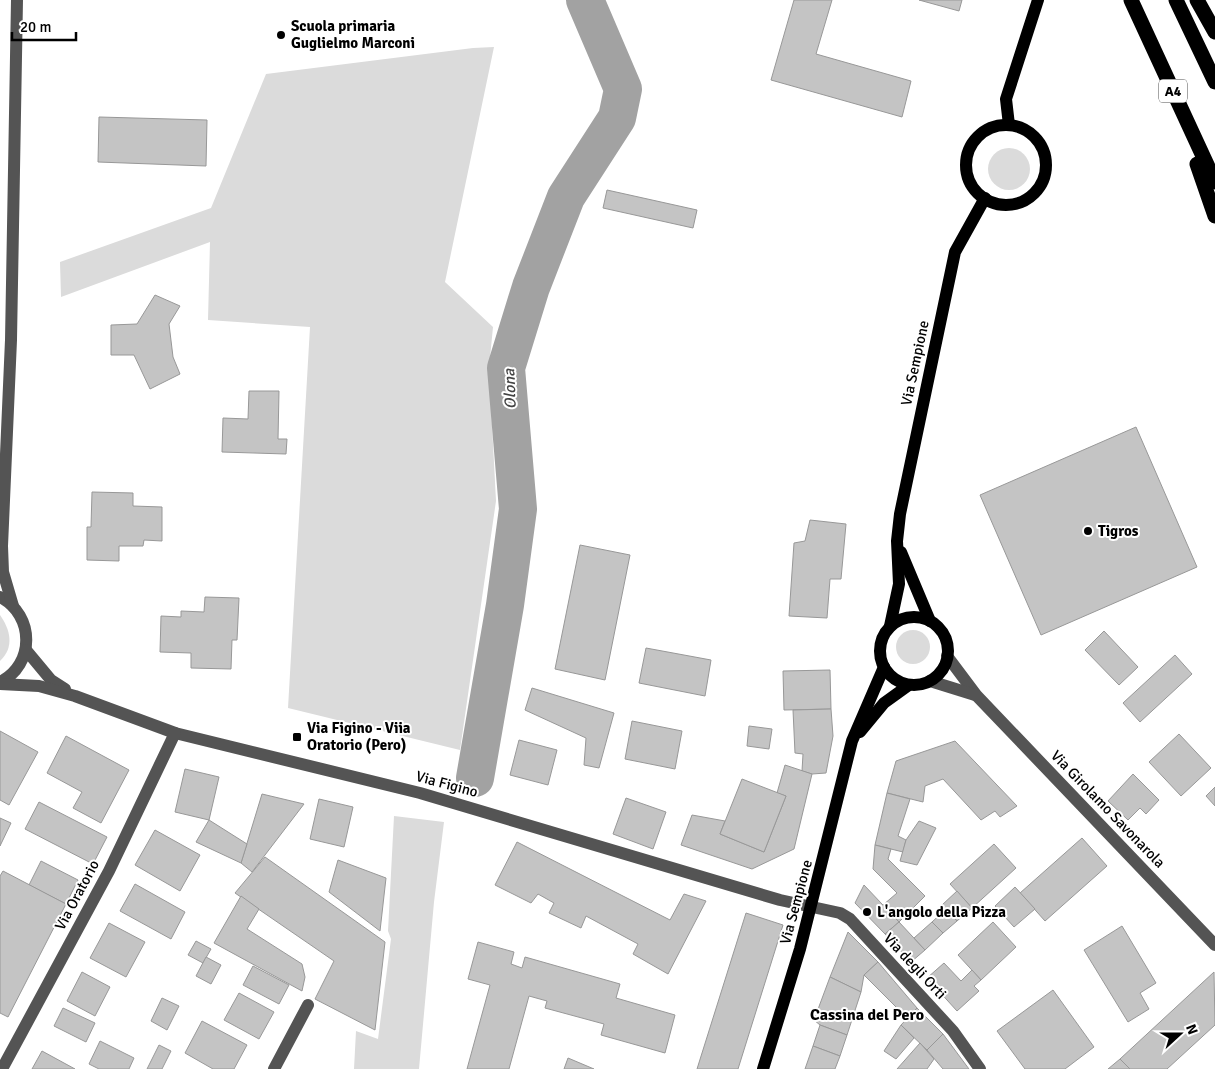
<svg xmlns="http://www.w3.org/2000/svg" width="1215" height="1069" viewBox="0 0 1215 1069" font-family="Signika,sans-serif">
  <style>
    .green { fill: #dbdbdb }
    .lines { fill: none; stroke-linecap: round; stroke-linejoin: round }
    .river { stroke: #a2a2a2; stroke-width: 38 }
    .building { fill: #c4c4c4; stroke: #989898 }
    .minor { stroke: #545454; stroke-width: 12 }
    .major { stroke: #000; stroke-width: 12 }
    .highway { stroke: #000; stroke-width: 15 }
    .poi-dot { fill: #000; stroke: #fff; stroke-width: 2 }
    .labels { text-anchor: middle; stroke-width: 4; stroke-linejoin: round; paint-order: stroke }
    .shield { fill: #fff; stroke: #4c4c4c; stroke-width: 1 }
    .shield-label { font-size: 14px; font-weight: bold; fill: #000 }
    .poi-label { font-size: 15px; font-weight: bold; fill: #000; stroke: #fff; text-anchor: start }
    .street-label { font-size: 15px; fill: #000; stroke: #fff }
    .water-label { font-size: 16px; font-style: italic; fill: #434343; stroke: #fff }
    .neighbourhood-label { font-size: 16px; font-weight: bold; fill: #000; stroke: #fff }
  </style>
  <rect width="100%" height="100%" fill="#fff"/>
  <g class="green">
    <path d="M494,47L445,282L493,327L489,368L496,501L460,750L288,708L310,327L208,320L210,242L61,297L60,262L211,208L266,74L473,48Z"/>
    <circle cx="1009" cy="169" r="21"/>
    <path d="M0,615C10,629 15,647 0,661Z"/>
    <circle cx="913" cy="647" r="17"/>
    <path d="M394,816L444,822L434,902L419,1069H354L356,1031L378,1039L391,939L388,931Z"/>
  </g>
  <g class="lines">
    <path class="river" d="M475,778L505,605L518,509L506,368L531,287L566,197L617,118L623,89L585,0"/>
  </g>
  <g class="building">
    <path d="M794,0H832L816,54L911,81L902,117L771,80Z"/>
    <path d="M919,0H962L959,11Z"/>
    <path d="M99,117L207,120L206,166L98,162Z"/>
    <path d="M607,190L697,210L693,228L603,208Z"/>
    <path d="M155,295L180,306L169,324L173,357L180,374L150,389L134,355H111V325L137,324Z"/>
    <path d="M249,391H279L278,439H287L286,454L222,452L223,418L248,419Z"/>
    <path d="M1136,427L1197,567L1041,635L980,495Z"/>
    <path d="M92,492L133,493V506L162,507V541L144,540L143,546H119V561L87,560V527H91Z"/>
    <path d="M810,520L846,524L841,579H830L827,618L789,616L794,543L805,541Z"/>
    <path d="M580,545L630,555L605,680L555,669Z"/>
    <path d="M205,597L239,598L237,640H232L231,669L191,668V653L160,652L161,616L181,617V611L204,612Z"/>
    <path d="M1104,631L1138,667L1119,685L1085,650Z"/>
    <path d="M646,648L711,660L705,696L639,683Z"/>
    <path d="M1175,655L1192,674L1140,722L1123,703Z"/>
    <path d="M830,670L831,709L784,710L783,671Z"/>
    <path d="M532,688L614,713L599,768L584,765L586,738L525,710Z"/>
    <path d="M831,709L833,736L826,773L812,774L802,771L803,754L795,753L793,710Z"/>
    <path d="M632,721L682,731L675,769L625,759Z"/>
    <path d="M749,726L772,729L769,749L747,746Z"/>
    <path d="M0,731L38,752L9,805L0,800Z"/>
    <path d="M1179,734L1211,768L1181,796L1149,762Z"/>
    <path d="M66,736L129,770L101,823L73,808L82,792L47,773Z"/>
    <path d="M519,740L557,750L548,785L510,775Z"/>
    <path d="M955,741L1017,806L1000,817L995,811L981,820L943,779L925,786L923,802L887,793L896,761Z"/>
    <path d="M785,765L812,774L794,849L752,869L681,845L692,815L725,821L720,834L764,852L786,796L777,793Z"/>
    <path d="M185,769L219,777L209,820L175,812Z"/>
    <path d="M1133,774L1159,800L1146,814L1140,808L1128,820L1108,801Z"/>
    <path d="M742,779L786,796L764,852L720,834Z"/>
    <path d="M1215,787V806L1206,796Z"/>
    <path d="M887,793L910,799L898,836L906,840L903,852L875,845Z"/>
    <path d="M262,794L304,804L252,872L241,863Z"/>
    <path d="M626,798L666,812L653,849L613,834Z"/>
    <path d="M319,799L353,807L344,847L310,839Z"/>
    <path d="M39,802L107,837L93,864L25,829Z"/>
    <path d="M0,818L11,823L0,846Z"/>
    <path d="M209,820L247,844L241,863L196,842Z"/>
    <path d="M919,821L936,828L917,865L900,861L906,840Z"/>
    <path d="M155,830L200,855L180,891L135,865Z"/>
    <path d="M1082,838L1107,866L1045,921L1020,893Z"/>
    <path d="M517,842L670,920L684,894L706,901L668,974L633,954L638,944L586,916L581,928L549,913L554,903L538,894L531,903L495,885Z"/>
    <path d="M994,844L1016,868L972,908L950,884Z"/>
    <path d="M875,845L891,849L888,859L925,896L899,922L883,905L897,893L873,869Z"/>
    <path d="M265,857L385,942L375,1030L315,999L334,961L235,893Z"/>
    <path d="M338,860L386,878L380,931L329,892Z"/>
    <path d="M41,861L78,880L66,904L29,885Z"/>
    <path d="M3,871L66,904L8,1017L0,1013V876Z"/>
    <path d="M135,884L185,912L171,939L120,911Z"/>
    <path d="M864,885L899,922L885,934L855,903Z"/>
    <path d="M1015,887L1035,909L1014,927L995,906Z"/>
    <path d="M957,891L972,908L957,921L942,905Z"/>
    <path d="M241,896L259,909L247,929L302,964L305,977L302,991L214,943Z"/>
    <path d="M946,909L957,921L943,933L932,922Z"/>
    <path d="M746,913L783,925L738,1069H697Z"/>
    <path d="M899,922L925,950L911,962L885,934Z"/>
    <path d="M932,922L943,933L925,950L914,938Z"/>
    <path d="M993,922L1016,947L981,980L958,955Z"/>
    <path d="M109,923L145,942L126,977L90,958Z"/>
    <path d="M1122,926L1156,983L1140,993L1149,1009L1128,1022L1084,950Z"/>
    <path d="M848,932L878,962L864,975L861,992L830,977Z"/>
    <path d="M196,941L211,949L203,963L188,955Z"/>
    <path d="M478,942L514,952L511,964L522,968L525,957L620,984L616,998L675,1015L665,1053L601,1035L604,1024L545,1008L547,1001L529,996L509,1069H467L490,985L468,979Z"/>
    <path d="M206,957L221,965L211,984L196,976Z"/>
    <path d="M878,962L917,1008L907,1018L864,975Z"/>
    <path d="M944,963L961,981L972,970L981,980L974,986L979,991L957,1011L927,978Z"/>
    <path d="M253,966L289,985L279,1004L243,985Z"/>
    <path d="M82,972L110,987L95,1016L67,1001Z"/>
    <path d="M1214,972L1215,1025L1167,1069H1130L1120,1059Z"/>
    <path d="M830,977L861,992L847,1035L820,1025L814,1020Z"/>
    <path d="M1053,990L1094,1047L1065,1069H1025L997,1031Z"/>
    <path d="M239,993L274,1012L259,1039L224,1020Z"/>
    <path d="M162,998L179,1006L167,1030L151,1021Z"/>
    <path d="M63,1008L95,1023L86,1042L54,1026Z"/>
    <path d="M917,1008L943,1034L927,1050L901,1025Z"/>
    <path d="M202,1021L247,1045L234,1069H213L185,1053Z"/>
    <path d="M820,1025L847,1035L840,1056L813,1046Z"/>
    <path d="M901,1025L914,1038L896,1059L884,1051Z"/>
    <path d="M943,1034L969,1069H943L927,1050Z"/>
    <path d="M100,1041L134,1058L129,1069H99L89,1064Z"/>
    <path d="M920,1043L934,1059L927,1069H897Z"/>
    <path d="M159,1045L171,1051L162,1069H147Z"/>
    <path d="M813,1046L840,1056L835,1069H805Z"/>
    <path d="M42,1051L75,1069H32Z"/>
    <path d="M568,1058L594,1069H564Z"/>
    <path d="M1120,1059L1130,1069H1108Z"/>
  </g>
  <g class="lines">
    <g class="minor">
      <path d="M0,597C35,615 35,665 0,682"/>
      <path d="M13,606L3,572L2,546L11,340L17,0"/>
      <path d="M26,650L51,680L65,689"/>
      <path d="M947,656L977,696L1215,945"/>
      <path d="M930,681L975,695"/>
      <path d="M0,684L39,686L75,696L175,733L420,793L780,900L840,913L850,919L953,1031L980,1069"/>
      <path d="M2,1069L109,871L175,733"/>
      <path d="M274,1069L308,1005"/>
    </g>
    <g class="major">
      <path d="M1009,125L1006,99L1038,0"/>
      <circle cx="1006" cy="165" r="40"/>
      <path d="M901,552L930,621"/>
      <circle cx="914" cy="651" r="34"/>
      <path d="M890,626L899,584L897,541L900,514L955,252L985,198"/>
      <path d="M860,732L884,703L909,685"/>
      <path d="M763,1069L800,949L852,741L884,667"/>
    </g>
    <g class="highway">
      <path d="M1131,0L1215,182"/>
      <path d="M1176,0L1215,82"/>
      <path d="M1197,0L1215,32"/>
      <path d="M1197,164L1215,216"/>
    </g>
  </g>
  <g class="poi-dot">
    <circle cx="281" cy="35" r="5"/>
    <circle cx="1088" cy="531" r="5"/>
    <rect x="292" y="732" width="10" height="10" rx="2.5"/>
    <circle cx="867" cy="912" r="5"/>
  </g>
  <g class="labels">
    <rect class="shield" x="1159" y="79.5" width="28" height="23" rx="4"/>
    <g class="shield-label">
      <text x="1173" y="96">A4</text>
    </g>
    <g class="poi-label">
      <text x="291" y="31">Scuola primaria<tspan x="291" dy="17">Guglielmo Marconi</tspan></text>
      <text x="1098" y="536">Tigros</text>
      <text x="307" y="733">Via Figino - Viia<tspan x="307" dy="17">Oratorio (Pero)</tspan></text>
      <text x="877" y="917">L'angolo della Pizza</text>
    </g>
    <g class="street-label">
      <text transform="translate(915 363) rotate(-78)" y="5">Via Sempione</text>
      <text transform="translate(447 784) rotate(15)" y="5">Via Figino</text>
      <text transform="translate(1108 809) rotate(46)" y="5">Via Girolamo Savonarola</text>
      <text transform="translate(77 895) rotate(-62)" y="5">Via Oratorio</text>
      <text transform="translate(796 902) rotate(-75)" y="5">Via Sempione</text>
      <text transform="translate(915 966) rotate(47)" y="5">Via degli Orti</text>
    </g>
    <g class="water-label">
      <text transform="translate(509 389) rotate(-92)" y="6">Olona</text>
    </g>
    <g class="neighbourhood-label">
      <text x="867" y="1020">Cassina del Pero</text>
    </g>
  </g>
  <g transform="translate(1180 1034) rotate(69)" stroke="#ffffff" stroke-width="4" paint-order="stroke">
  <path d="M0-4L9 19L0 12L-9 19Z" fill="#000000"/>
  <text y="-8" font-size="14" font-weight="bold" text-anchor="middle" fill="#000000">N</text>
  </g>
  <path d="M12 32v8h64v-8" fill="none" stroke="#000000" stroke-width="2.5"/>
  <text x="20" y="32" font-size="15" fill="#000000" stroke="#ffffff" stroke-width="4" paint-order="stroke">20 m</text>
</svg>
